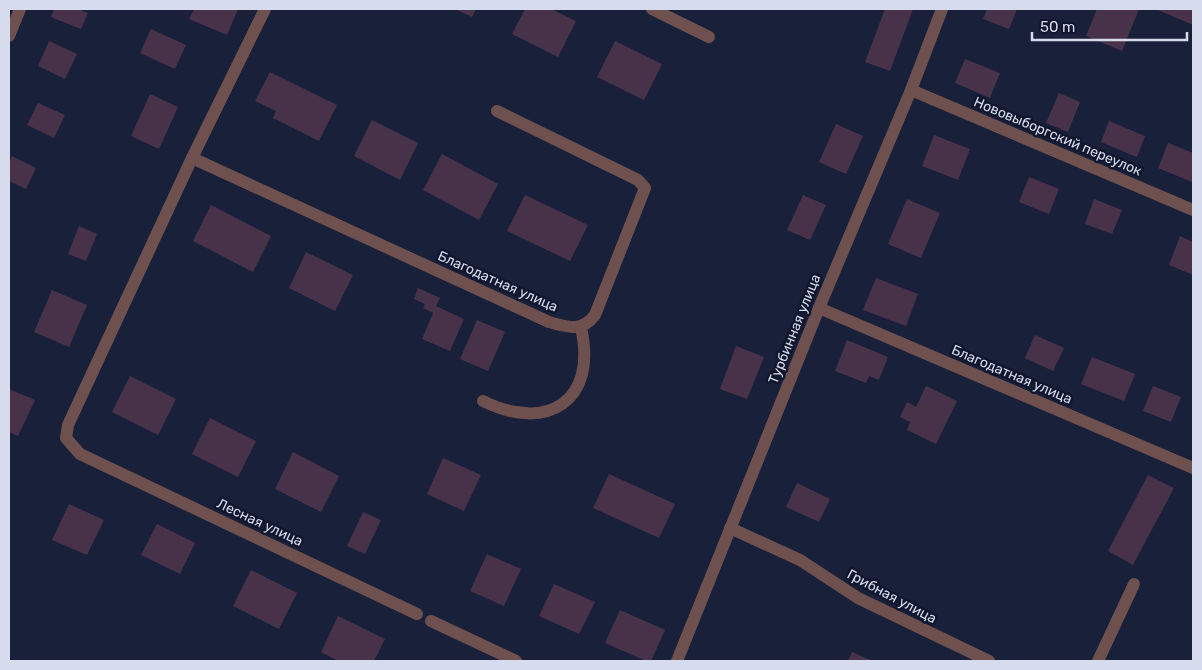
<svg xmlns="http://www.w3.org/2000/svg" width="1202" height="670" viewBox="0 0 1202 670" font-family="Rubik,sans-serif">
  <style>
    .building { fill: #48324a }
    .lines { fill: none; stroke-linecap: round; stroke-linejoin: round }
    .minor { stroke: #6e504f; stroke-width: 12 }
    .labels { text-anchor: middle; stroke-width: 5; stroke-linejoin: round; paint-order: stroke }
    .street-label { font-size: 14px; fill: #d6dced; stroke: #10172f }
  </style>
  <rect width="100%" height="100%" fill="#192039"/>
  <g class="building">
    <path d="M54,9H83L82,11L88,13L81,29L51,17Z"/>
    <path d="M194,9H238L227,35L189,19Z"/>
    <path d="M455,9H476L472,17Z"/>
    <path d="M525,9H551L576,21L558,57L512,34Z"/>
    <path d="M885,9H913L890,71L865,62Z"/>
    <path d="M987,9H1017L1009,29L983,19Z"/>
    <path d="M1097,9H1139L1122,51L1086,36Z"/>
    <path d="M1159,9H1193V25L1158,10Z"/>
    <path d="M151,29L186,45L175,69L140,53Z"/>
    <path d="M49,41L77,54L65,79L38,66Z"/>
    <path d="M615,41L662,64L644,100L597,77Z"/>
    <path d="M965,59L1000,73L990,98L955,83Z"/>
    <path d="M270,72L337,105L319,141L273,118L276,111L255,101Z"/>
    <path d="M1059,93L1080,102L1068,132L1046,123Z"/>
    <path d="M150,94L178,107L159,149L131,136Z"/>
    <path d="M38,103L65,115L54,138L27,125Z"/>
    <path d="M372,120L418,143L400,180L354,156Z"/>
    <path d="M1109,121L1145,136L1137,157L1101,142Z"/>
    <path d="M836,124L863,136L846,174L819,162Z"/>
    <path d="M934,135L970,149L958,180L922,166Z"/>
    <path d="M1168,143L1193,153L1192,182L1158,168Z"/>
    <path d="M442,154L498,184L479,220L423,190Z"/>
    <path d="M12,156L36,168L26,189L9,181V163Z"/>
    <path d="M1029,177L1059,189L1049,214L1019,202Z"/>
    <path d="M525,195L588,225L570,261L507,231Z"/>
    <path d="M803,195L826,205L810,240L787,230Z"/>
    <path d="M907,199L940,213L921,258L888,244Z"/>
    <path d="M1094,199L1122,210L1112,234L1085,224Z"/>
    <path d="M211,205L271,236L253,272L193,241Z"/>
    <path d="M79,226L97,234L86,261L68,254Z"/>
    <path d="M1180,236L1193,242V275L1169,265Z"/>
    <path d="M306,252L353,275L335,311L289,288Z"/>
    <path d="M876,278L918,294L906,326L863,310Z"/>
    <path d="M418,288L440,298L436,306L464,319L450,351L422,339L433,313L423,308L425,304L414,299Z"/>
    <path d="M52,290L87,305L69,347L34,332Z"/>
    <path d="M477,320L505,332L488,371L460,359Z"/>
    <path d="M1035,335L1064,348L1053,371L1025,358Z"/>
    <path d="M847,340L888,357L879,380L869,376L866,383L835,371Z"/>
    <path d="M736,346L764,357L747,399L720,389Z"/>
    <path d="M1092,357L1135,374L1124,401L1081,384Z"/>
    <path d="M130,376L176,399L158,435L112,412Z"/>
    <path d="M926,386L957,401L936,444L907,430L910,422L900,417L907,402L916,407Z"/>
    <path d="M1153,386L1181,397L1171,422L1143,411Z"/>
    <path d="M9,389L35,400L18,436L9,432Z"/>
    <path d="M210,418L256,441L238,477L192,454Z"/>
    <path d="M293,452L339,476L321,512L275,489Z"/>
    <path d="M443,458L481,475L464,511L427,494Z"/>
    <path d="M609,474L675,504L659,538L593,508Z"/>
    <path d="M1148,475L1174,488L1133,565L1108,551Z"/>
    <path d="M797,483L830,499L819,522L786,507Z"/>
    <path d="M69,504L104,520L87,555L52,540Z"/>
    <path d="M363,512L381,520L365,554L347,546Z"/>
    <path d="M157,524L195,543L180,574L141,555Z"/>
    <path d="M487,554L521,569L504,606L470,591Z"/>
    <path d="M251,570L297,593L279,629L233,606Z"/>
    <path d="M554,584L595,602L579,634L539,616Z"/>
    <path d="M620,610L665,630L651,661H646L605,643Z"/>
    <path d="M338,616L385,639L374,661H338L321,652Z"/>
    <path d="M852,652L873,661H848Z"/>
  </g>
  <g class="lines">
    <g class="minor">
      <path d="M265,9L192,158L68,425L66,438L80,454L417,614"/>
      <path d="M652,9L709,37"/>
      <path d="M9,36L20,9"/>
      <path d="M911,90L1193,210"/>
      <path d="M192,158L549,322C568,327 581,333 595,315L645,188L638,180L497,111"/>
      <path d="M819,308L1193,468"/>
      <path d="M483,401C547,433 598,401 581,328"/>
      <path d="M730,528L800,560L858,598L989,661"/>
      <path d="M431,621L516,661"/>
      <path d="M677,661L819,308L911,90L942,9"/>
      <path d="M1098,661L1134,584"/>
    </g>
  </g>
  <g class="labels">
    <g class="street-label">
      <text transform="translate(1058 136) rotate(23)" y="5">Нововыборгский переулок</text>
      <text transform="translate(498 281) rotate(24)" y="5">Благодатная улица</text>
      <text transform="translate(794 329) rotate(-68)" y="5">Турбинная улица</text>
      <text transform="translate(1012 374) rotate(23)" y="5">Благодатная улица</text>
      <text transform="translate(260 522) rotate(25)" y="5">Лесная улица</text>
      <text transform="translate(892 596) rotate(28)" y="5">Грибная улица</text>
    </g>
  </g>
  <rect width="1202" height="670" fill="none" stroke="#d6dced" stroke-width="20"/>
  <path d="M1032 32v8h155v-8" fill="none" stroke="#d6dced" stroke-width="2.5"/>
  <text x="1040" y="32" font-size="15" fill="#d6dced" stroke="#10172f" stroke-width="4" paint-order="stroke">50 m</text>
</svg>
